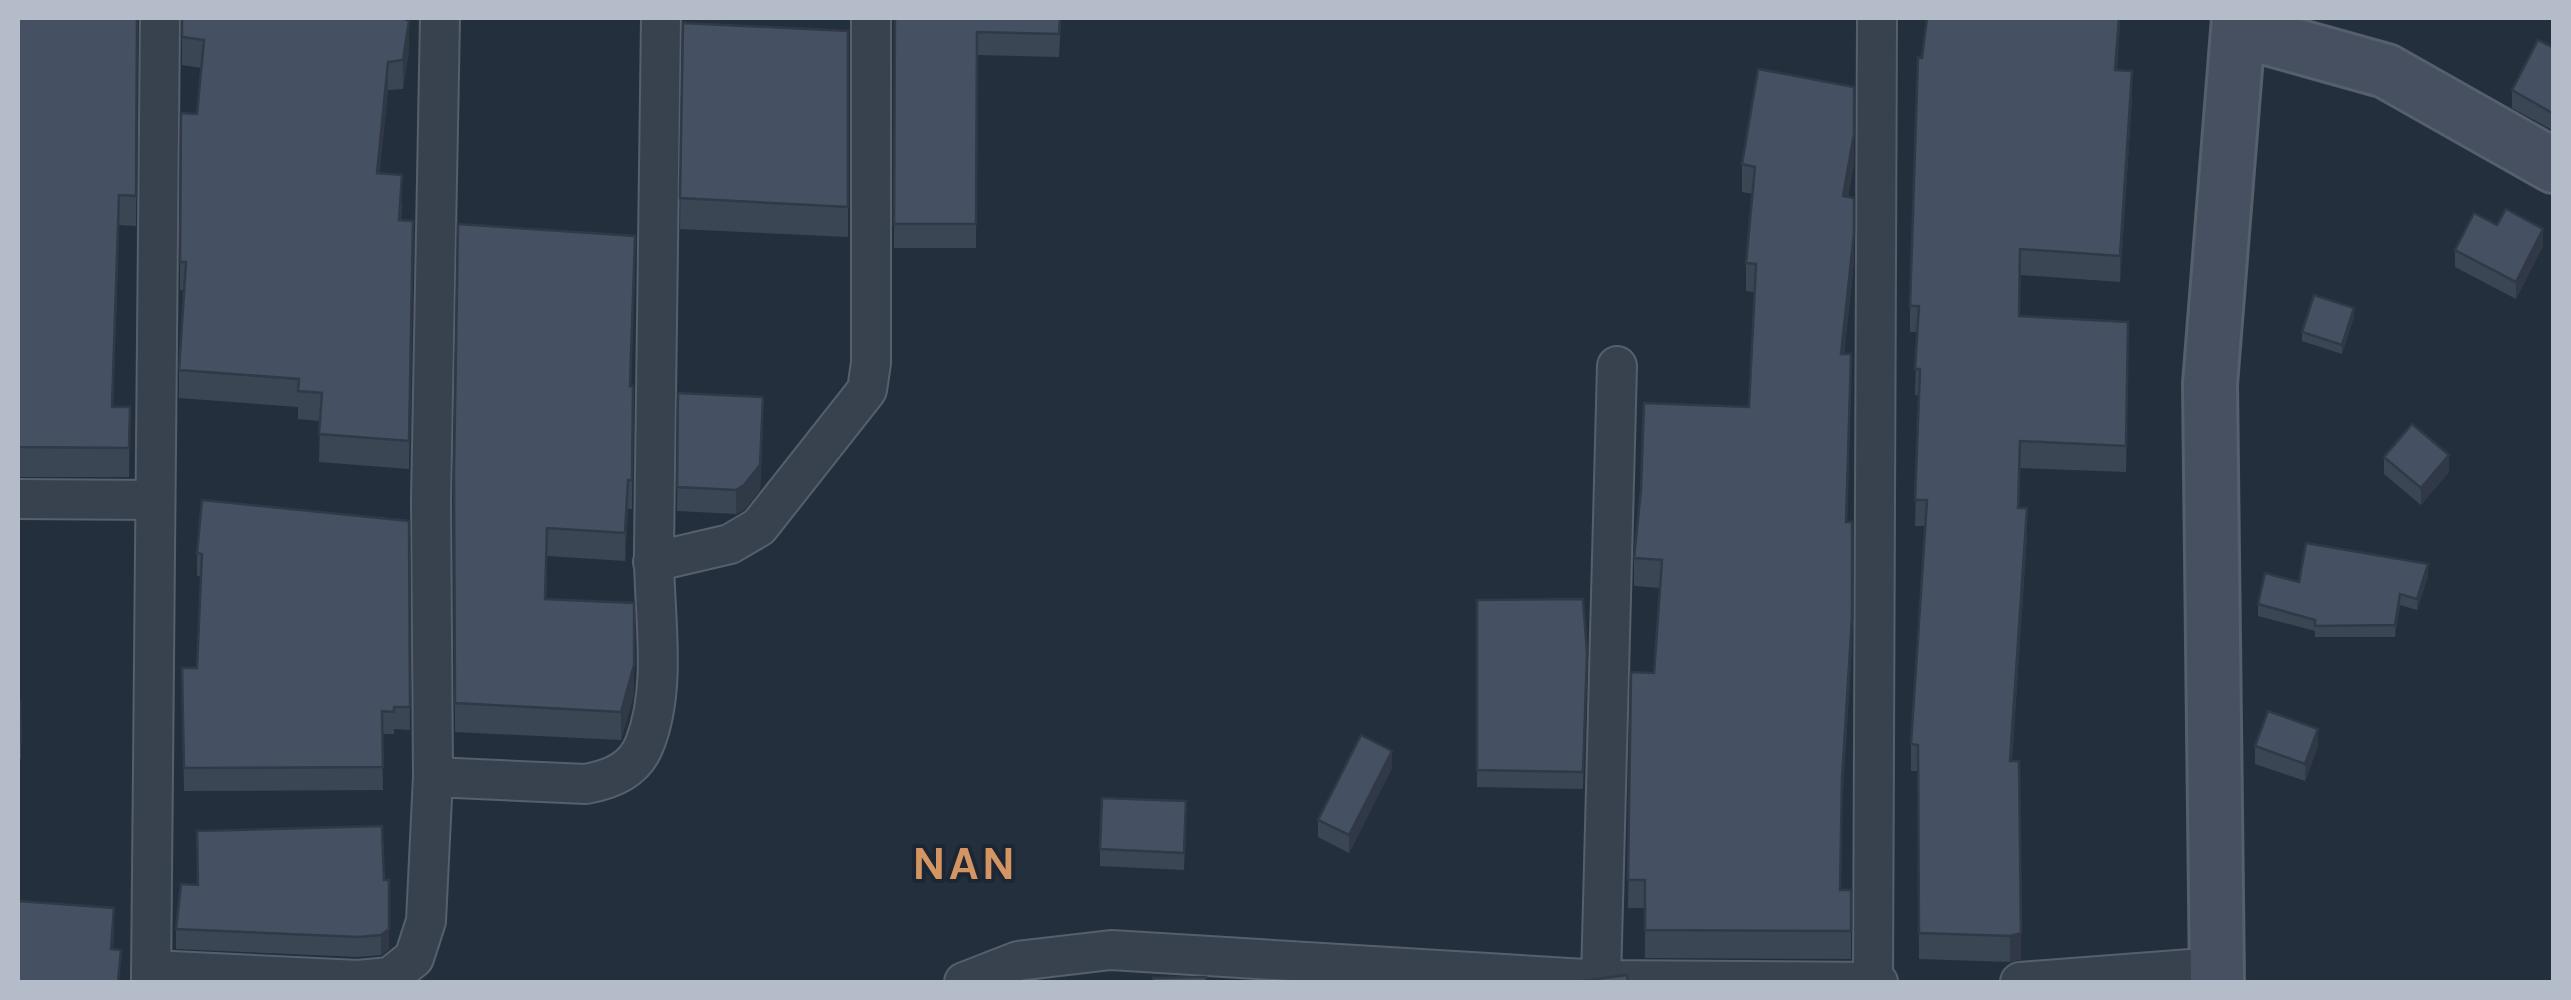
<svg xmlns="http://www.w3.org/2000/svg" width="2571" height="1000" viewBox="0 0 2571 1000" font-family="Karla,sans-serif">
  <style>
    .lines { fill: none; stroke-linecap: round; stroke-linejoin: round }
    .street-casing { stroke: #565f6c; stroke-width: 42 }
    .secondary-casing { stroke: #565f6c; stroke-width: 58 }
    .street { stroke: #38414e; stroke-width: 38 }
    .secondary { stroke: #465061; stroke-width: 52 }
    .wall { fill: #3b4654 }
    .shaded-wall { fill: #303945 }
    .building { fill: #455162; stroke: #303945; stroke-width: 2.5 }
    .labels { text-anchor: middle; stroke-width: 8; stroke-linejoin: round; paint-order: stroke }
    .district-label { font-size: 48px; font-weight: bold; letter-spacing: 2.5px; fill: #d59563; stroke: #1d2633 }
  </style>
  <rect width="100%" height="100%" fill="#242f3e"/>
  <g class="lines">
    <defs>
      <g id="street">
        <path d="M18,499L155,500"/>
        <path d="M653,562L730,544L759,527L867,390L871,363V18"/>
        <path d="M433,777L586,784C612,779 635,770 645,743C668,684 653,610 654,548C656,371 658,194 661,18"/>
        <path d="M151,970L358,980L390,977L414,958L426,921L433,777L431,500L440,18"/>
        <path d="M1601,980L1617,366"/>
        <path d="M151,982L160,18"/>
        <path d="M964,982L1018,961L1111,950L1601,980L1878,982"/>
        <path d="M1873,982L1877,18"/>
        <path d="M2020,982L2217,967"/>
      </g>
      <g id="secondary">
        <path d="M2239,30L2386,71L2554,166"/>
        <path d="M2217,982L2210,384L2239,18"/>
      </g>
    </defs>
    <use href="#street" class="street-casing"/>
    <use href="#secondary" class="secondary-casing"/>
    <use href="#street" class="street"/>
    <use href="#secondary" class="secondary"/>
  </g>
  <g class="wall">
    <path d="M18,18H137L136,226L119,225L113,407H130L129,477H18Z"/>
    <path d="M895,18H1061L1059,57L977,55L976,248H894Z"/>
    <path d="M2120,18L2117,70L2132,98L2120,282L2020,275L2019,316L2128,349L2126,472L2020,468L2019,508L2027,535L2012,761L2021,959L2010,962L1919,959L1918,771H1911V744L1925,526H1915L1919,395H1915L1917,332H1910V306L1922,58Z"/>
    <path d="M683,23L848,31V237L680,229Z"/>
    <path d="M182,37L409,50L403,89L388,90L379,174L402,203L401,220L413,221L409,469L319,462L320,421L298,419V407L179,398V370L184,290H180L181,113L197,114L202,68L182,65Z"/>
    <path d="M2554,48V131L2512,108V90Z"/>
    <path d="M1854,87V163L1848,197L1854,198V261L1844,354L1851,382L1847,522L1852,645L1842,807L1840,890H1851V959L1645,958V908H1628L1631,672L1654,673L1660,588L1634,586V558L1749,407L1755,292L1746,291V263L1753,194L1742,192V164Z"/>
    <path d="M2497,225L2543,246L2516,299L2455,267V250Z"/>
    <path d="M635,264L631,386H633L632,509H628L625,561L547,556L546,599L634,694L621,740L455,732L454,471Z"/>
    <path d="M2354,317L2342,354L2302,341V332Z"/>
    <path d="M678,393L763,422L760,490L744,510L736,514L677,511Z"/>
    <path d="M2384,457L2449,472L2421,505L2384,474Z"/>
    <path d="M409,521L410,730L394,729V734H382L383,790L184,791L182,668H197L201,576H197V553Z"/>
    <path d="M2428,576L2417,610L2400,605L2395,637H2315V631L2258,616V604L2299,582Z"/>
    <path d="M1477,600L1587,653L1583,789L1477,787Z"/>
    <path d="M18,700H20L21,759H18Z"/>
    <path d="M2255,746H2318L2305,781L2255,764Z"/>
    <path d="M1392,768L1349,853L1318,837V820Z"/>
    <path d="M1186,819L1184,870L1100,866V849Z"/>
    <path d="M384,880L389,949L381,955L358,957L176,949V929Z"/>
  </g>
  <g class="shaded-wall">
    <path d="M2119,18L2120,28L2115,97V70Z"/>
    <path d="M409,21V50L403,89V60Z"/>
    <path d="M388,62V90L377,202V173Z"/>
    <path d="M2132,71V98L2120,282V256Z"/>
    <path d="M1854,134V163L1843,224V196Z"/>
    <path d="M119,195V225L112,437V407Z"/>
    <path d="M2543,229V246L2516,299V282Z"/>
    <path d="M1854,233V261L1841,382V354Z"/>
    <path d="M2354,308V317L2342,354V345Z"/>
    <path d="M763,397L760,490L744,510L736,514V490Z"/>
    <path d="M2449,455V472L2421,505V488Z"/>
    <path d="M628,480V509L625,561V533Z"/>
    <path d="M2027,508V535L2010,787V761Z"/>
    <path d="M1852,522V645L1842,807V779Z"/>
    <path d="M2428,564V576L2417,610V599Z"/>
    <path d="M2400,594V605L2395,637V625Z"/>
    <path d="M634,632V694L621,740V712Z"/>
    <path d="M2318,729V746L2305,781V764Z"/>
    <path d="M1392,751V768L1349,853V835Z"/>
    <path d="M114,908V937L111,978V949Z"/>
    <path d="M389,929V949L381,955V935Z"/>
    <path d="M2021,933V959L2010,962V936Z"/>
  </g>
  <g class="building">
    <path d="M18,18H137L136,196L119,195L112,407H130L129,448L18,447Z"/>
    <path d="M182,18H402L409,21L403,60L388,62L377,173L402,175L399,220L413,221L409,441L319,434L322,393L298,391L299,379L179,370L186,262H180L181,113L197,114L204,40L182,37Z"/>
    <path d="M895,18H1060L1059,34L977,32L976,224H894Z"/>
    <path d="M1927,18H2119L2115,70L2132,71L2120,256L2020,249L2019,316L2128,322L2126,446L2020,441L2018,508H2027L2010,761H2019L2021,933L2010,936L1919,933L1918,745L1911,744L1927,500H1915L1920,369H1915L1919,306H1910L1918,57L1922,58Z"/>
    <path d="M683,23L848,31V207L680,198Z"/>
    <path d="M2538,40L2554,48V114L2512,90Z"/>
    <path d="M1758,69L1854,87V134L1843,196L1854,198V233L1841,354H1851L1846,522H1852V617L1842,779L1840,890H1851V931L1645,930V880H1628L1631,672L1654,673L1662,560L1634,558L1641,490L1644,403L1749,407L1756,264L1746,263L1755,167L1742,164Z"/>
    <path d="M2506,209L2543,229L2516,282L2455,250L2474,213L2497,225Z"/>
    <path d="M458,224L635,236L630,386H633L632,480H628L625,533L547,528L545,599L634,603V665L621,712L455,703L454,471Z"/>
    <path d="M2314,295L2354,308L2342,345L2302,332Z"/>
    <path d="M678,393L763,397L760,465L744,485L736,490L677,487Z"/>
    <path d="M2412,424L2449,455L2421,488L2384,457Z"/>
    <path d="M202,500L409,521L410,707H394V712L382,711L383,767L184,768L182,668H197L202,554L197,553Z"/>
    <path d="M2306,543L2428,564L2417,599L2400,594L2395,625L2315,626V620L2258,604L2265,573L2299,582Z"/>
    <path d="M1583,599L1587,653L1583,772L1477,770V600Z"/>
    <path d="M18,700H20L21,742H18Z"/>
    <path d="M2268,711L2318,729L2305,764L2255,746Z"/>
    <path d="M1361,735L1392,751L1349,835L1318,820Z"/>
    <path d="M1102,798L1186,801L1184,853L1100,849Z"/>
    <path d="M382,826L384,880H389V929L381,935L358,937L176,929L181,884L198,885L197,831Z"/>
    <path d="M18,901L114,908L111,949L121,950L118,982H18Z"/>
    <path d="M1627,975L1628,982H1582V981Z"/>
    <path d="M1206,977V982H1212H1153V978Z"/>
  </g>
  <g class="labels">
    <g class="district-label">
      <text x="965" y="879">NAN</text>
    </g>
  </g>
  <rect width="2571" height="1000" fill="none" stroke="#b4bcc9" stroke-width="40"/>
</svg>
